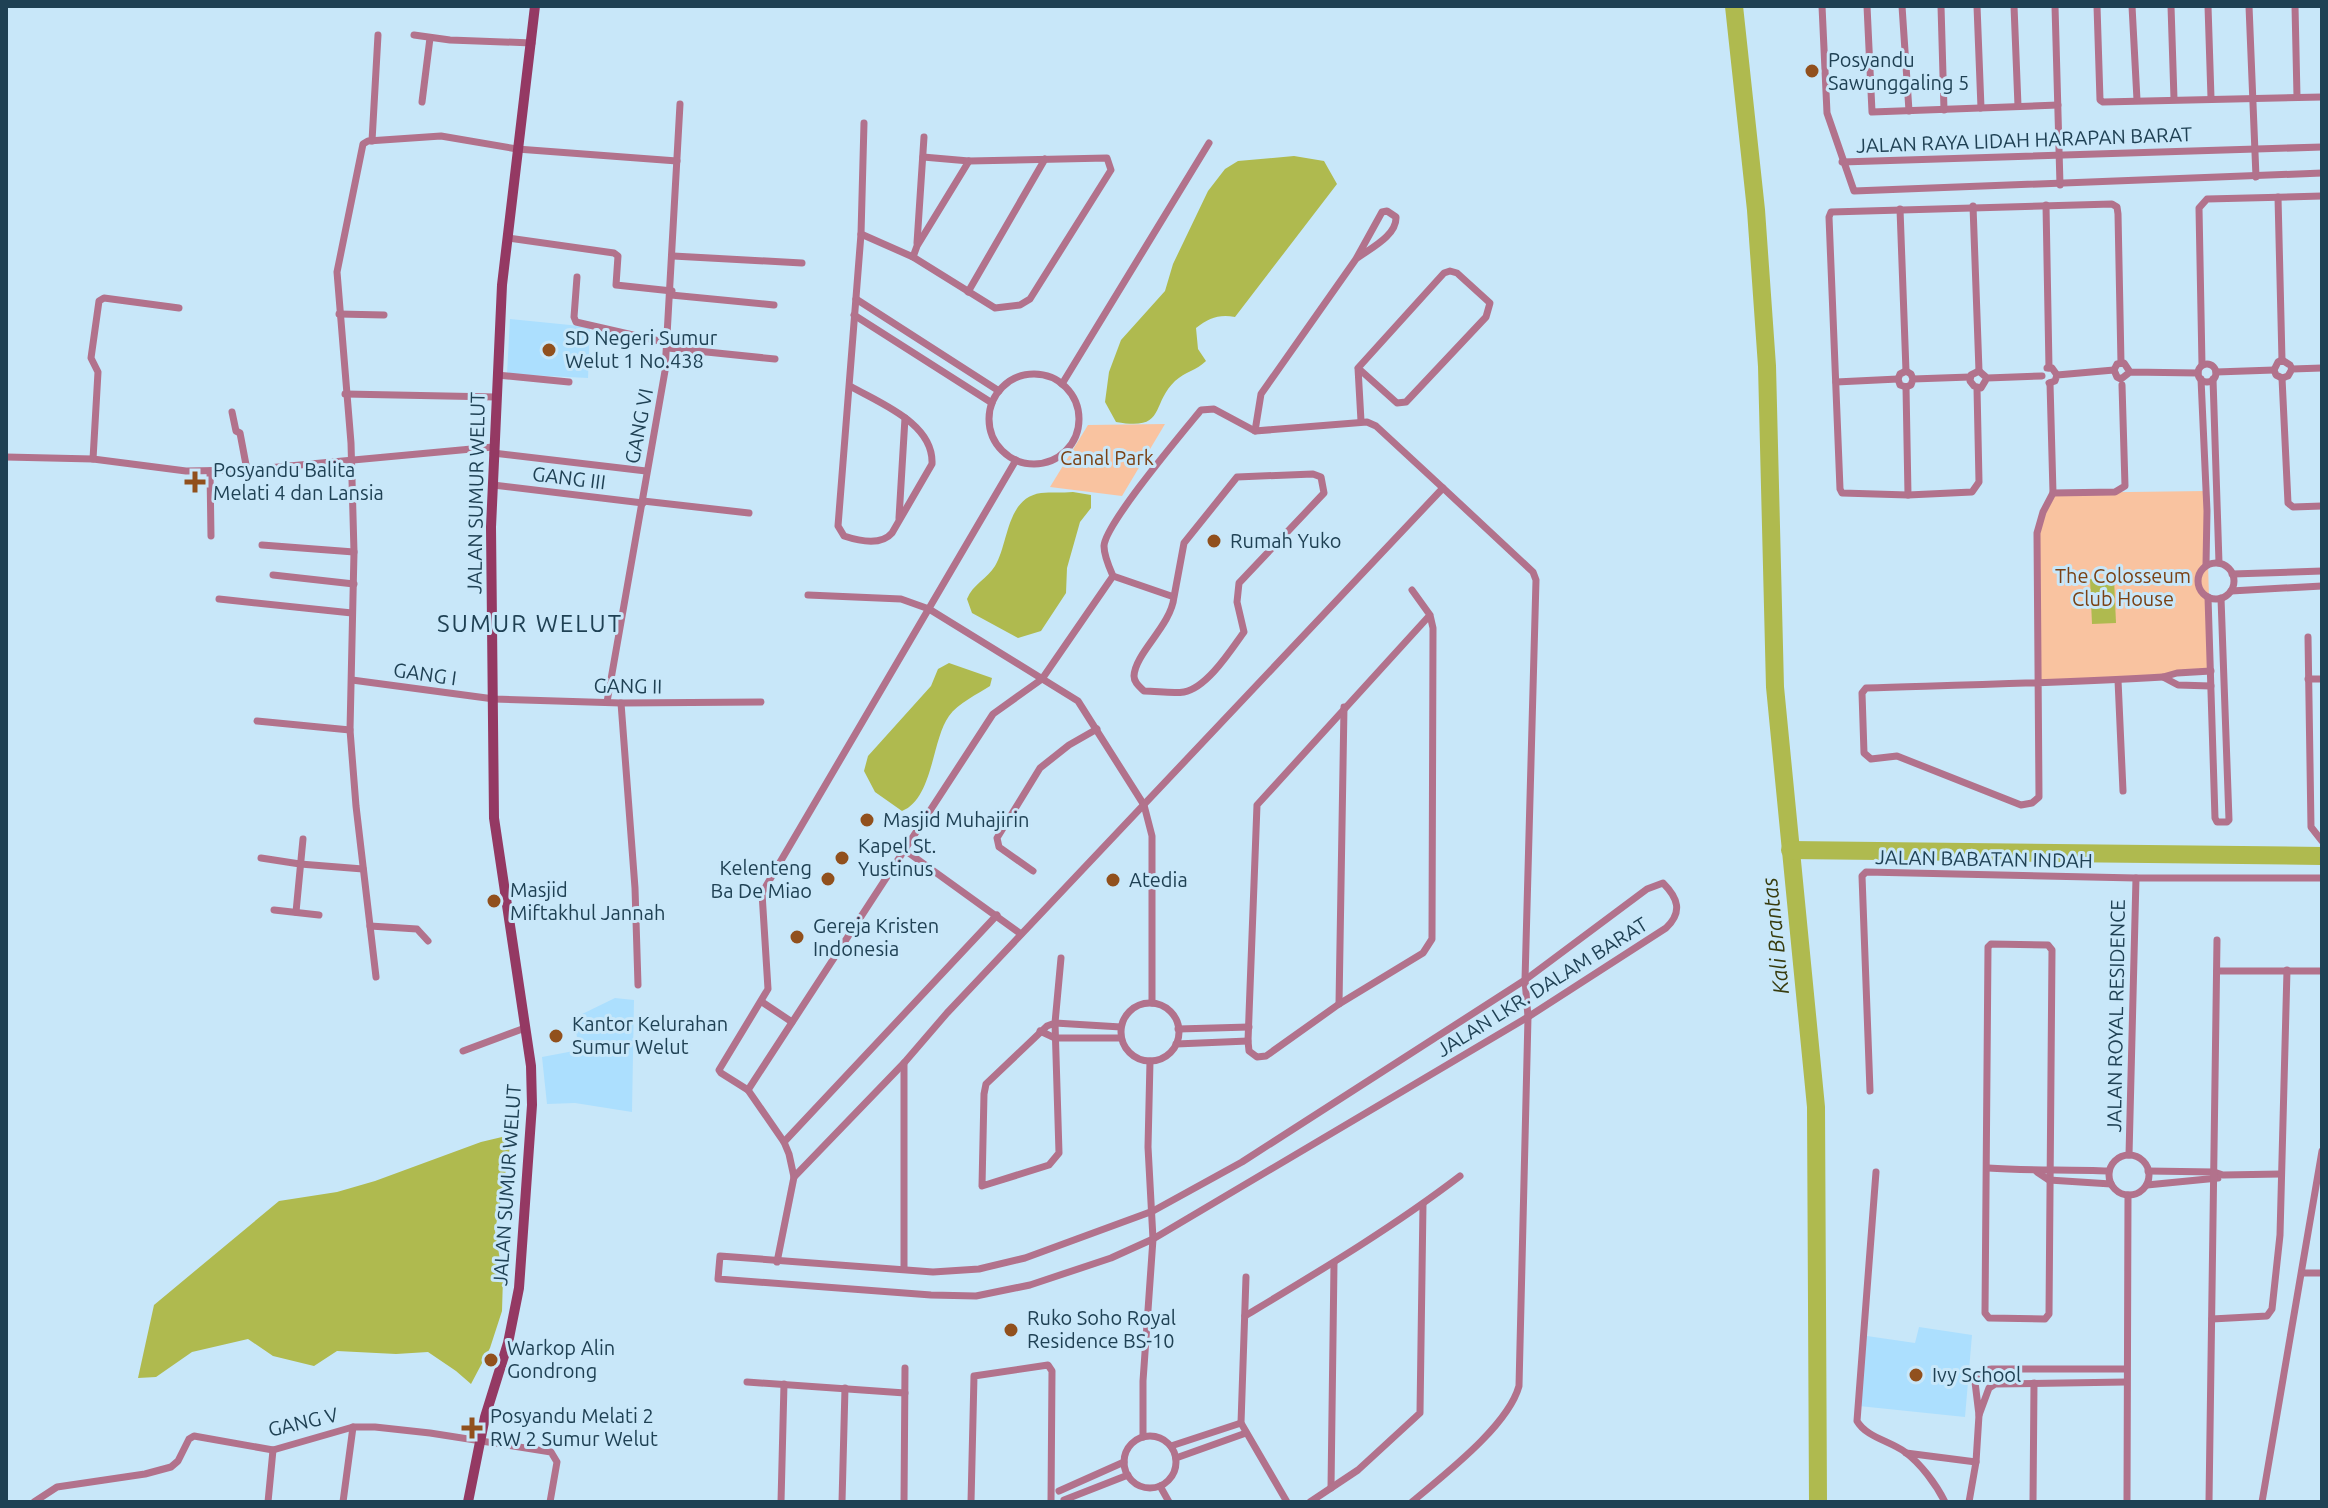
<svg xmlns="http://www.w3.org/2000/svg" width="2328" height="1508" viewBox="0 0 2328 1508" font-family="Ubuntu,sans-serif">
  <style>
    .built { fill: #acdffe }
    .green { fill: #f9c3a0 }
    .water { fill: #afba4f }
    .lines { fill: none; stroke-linecap: round; stroke-linejoin: round }
    .river { stroke: #afba4f; stroke-width: 18 }
    .street { stroke: #b2728c; stroke-width: 7 }
    .secondary { stroke: #943963; stroke-width: 10 }
    .poi-dot { fill: #91501d; stroke: #c8e7f9; stroke-width: 3 }
    .labels { text-anchor: middle; stroke-width: 6; stroke-linejoin: round; paint-order: stroke }
    .poi-label { font-size: 20px; fill: #1f4154; stroke: #c8e7f9; text-anchor: start }
    .street-label { font-size: 20px; fill: #1f4154; stroke: #c8e7f9 }
    .park-label { font-size: 20px; fill: #7a4114; stroke: #c8e7f9 }
    .water-label { font-size: 22px; font-style: italic; fill: #373b0e; stroke: #c8e7f9 }
    .quarter-label { font-size: 24px; letter-spacing: 2px; fill: #1f4154; stroke: #c8e7f9 }
  </style>
  <rect width="100%" height="100%" fill="#c8e7f9"/>
  <g class="built">
    <path d="M510,319L590,327L588,378L507,374Z"/>
    <path d="M615,998L634,1000L632,1112L575,1103L547,1104L542,1057L579,1050L574,1018Z"/>
    <path d="M1919,1327L1972,1335L1965,1417L1859,1406L1867,1336L1915,1343Z"/>
  </g>
  <g class="green">
    <path d="M1165,424L1122,496L1050,487L1088,425Z"/>
    <path d="M2206,491L2211,671L2037,682V533L2053,493Z"/>
  </g>
  <g class="water">
    <path d="M1294,156L1324,161L1337,184L1235,317C1219,314 1209,318 1196,328L1198,349L1206,361C1197,370 1185,372 1175,381C1150,405 1167,431 1116,422L1105,402L1109,372L1121,340L1165,291L1173,264L1208,191L1225,169L1238,161Z"/>
    <path d="M1073,492L1091,495V508L1080,522L1067,568L1066,593L1041,631L1018,638L972,613L967,599C973,584 987,579 995,566C1009,543 1006,498 1041,493C1051,492 1062,493 1073,492Z"/>
    <path d="M2114,578L2116,623L2092,624L2090,579Z"/>
    <path d="M949,663L992,678L990,686C978,694 958,703 949,716C932,739 933,799 902,811L875,792L864,771L868,756L931,686L938,669Z"/>
    <path d="M502,1137L510,1147L495,1231L503,1277L502,1311L490,1348L471,1384L456,1371L428,1352L396,1354L337,1351L314,1366L273,1356L248,1339L192,1352L156,1377L138,1378L154,1305L279,1201L337,1192L375,1181L481,1142Z"/>
  </g>
  <g class="lines">
    <g class="river">
      <path d="M1734,6L1756,210L1767,366L1775,687L1816,1107L1818,1502"/>
      <path d="M1790,850L2322,856"/>
    </g>
    <g class="street">
      <path d="M1822,6L1827,113L1854,191L2322,173"/>
      <path d="M1867,6L1872,112L2058,105"/>
      <path d="M1902,6L1909,111"/>
      <path d="M1941,6L1944,110"/>
      <path d="M1977,6L1981,108"/>
      <path d="M2014,6L2018,106"/>
      <path d="M2055,6L2060,185"/>
      <path d="M2097,6L2100,100L2103,102L2322,97"/>
      <path d="M2132,6L2137,100"/>
      <path d="M2171,6L2174,99"/>
      <path d="M2208,6L2211,98"/>
      <path d="M2249,6L2256,177"/>
      <path d="M2295,6L2297,97"/>
      <path d="M414,35L450,40L532,43"/>
      <path d="M422,102L430,38"/>
      <path d="M372,141L378,35"/>
      <path d="M1842,162L2322,147"/>
      <path d="M2278,197L2282,360"/>
      <path d="M2046,205L2049,368"/>
      <path d="M1973,206L1979,371"/>
      <path d="M1900,209L1906,371"/>
      <path d="M861,234L913,257L995,308L1020,305L1030,299L1111,170L1107,158L969,161L923,157"/>
      <path d="M508,238L614,253L618,256L616,285L672,291"/>
      <path d="M917,243L924,137"/>
      <path d="M673,256L802,263"/>
      <path d="M913,257L917,246L969,161"/>
      <path d="M577,277L574,317L576,322L668,343"/>
      <path d="M968,292L1045,159"/>
      <path d="M671,295L774,305"/>
      <path d="M856,299L999,391"/>
      <path d="M339,314L384,315"/>
      <path d="M854,315L992,403"/>
      <path d="M668,348L775,359"/>
      <circle cx="2207" cy="373" r="9"/>
      <path d="M2202,365L2199,208L2207,199L2322,196"/>
      <path d="M1358,368L1397,403L1406,402L1486,317L1490,303L1457,273L1450,271L1444,273L1358,368L1361,421"/>
      <path d="M2047,368H2052L2057,375"/>
      <path d="M2292,369L2290,365L2282,360L2278,362L2274,370L2276,375L2282,378L2288,376L2292,369L2322,368"/>
      <path d="M2130,372L2124,363L2117,364L2114,370L2117,377L2121,379L2130,372L2198,373"/>
      <path d="M2216,372L2274,370"/>
      <circle cx="1034" cy="419" r="45"/>
      <path d="M497,375L569,382"/>
      <path d="M1987,378L1981,388L1974,386L1970,381L1971,375L1979,371L1987,378L2042,376"/>
      <path d="M2282,378L2288,503L2293,507L2322,506"/>
      <path d="M1913,379L1911,374L1906,371L1900,374L1898,379L1900,385L1906,387L1911,385L1913,379L1970,377"/>
      <path d="M2201,379L2207,511L2206,565"/>
      <path d="M2213,379L2219,563"/>
      <path d="M1836,382L1898,379"/>
      <path d="M2049,383L2055,381L2057,375L2114,370"/>
      <path d="M2050,383L2053,493L2043,512L2037,533L2039,797L2032,803L2021,805L1897,756L1871,759L1864,753L1862,693L1866,688C1965,685 2064,683 2163,677"/>
      <path d="M1062,384L1209,143"/>
      <path d="M850,386C879,403 934,423 932,464L892,533C881,546 859,541 844,536L838,526L861,234L864,123"/>
      <path d="M1906,387L1908,495"/>
      <path d="M1977,388L1979,482L1972,492L1908,495L1842,493L1840,489L1829,217L1831,212L2112,204L2117,207L2118,214L2121,363"/>
      <path d="M345,394L496,397"/>
      <path d="M232,412L236,431L240,433L247,470"/>
      <path d="M1255,431L1261,394L1356,259L1382,212L1387,211L1396,217C1397,236 1369,249 1356,259"/>
      <path d="M493,453L646,471"/>
      <path d="M6,457L93,459L186,471L247,470L493,447"/>
      <path d="M93,459L98,372L91,358L99,301L104,298L179,308"/>
      <path d="M210,471L211,536"/>
      <path d="M493,485L643,503"/>
      <path d="M2053,493L2115,492L2125,486L2122,385"/>
      <path d="M643,501L749,513"/>
      <path d="M899,518L905,418"/>
      <path d="M262,545L354,552"/>
      <circle cx="2216" cy="581" r="18"/>
      <path d="M2232,574L2322,571"/>
      <path d="M273,575L354,584"/>
      <path d="M1412,590L1430,615L1433,628L1432,939L1423,953L1339,1004L1266,1056L1257,1057L1249,1051L1248,1041L1257,805L1430,615"/>
      <path d="M2231,591L2322,586"/>
      <path d="M808,595L901,599L929,609L1078,701L1144,805L1152,836V1003"/>
      <path d="M1174,597L1184,543L1237,477L1313,474L1321,477L1324,493L1239,583L1237,602L1244,632C1231,650 1207,688 1184,692C1172,694 1157,691 1144,691C1140,687 1134,683 1134,676C1135,653 1171,626 1174,597L1113,576C1109,567 1104,556 1104,546C1105,524 1183,432 1201,410L1214,409L1255,431L1367,422L1376,426L1443,488"/>
      <path d="M2208,597L2215,818L2217,822H2227L2229,820L2221,598"/>
      <path d="M219,599L352,613"/>
      <path d="M2308,637L2311,827L2322,841"/>
      <path d="M2211,671L2177,673L2163,677L2178,685L2211,686"/>
      <path d="M2308,679H2322"/>
      <path d="M352,680L494,699L621,703L761,702"/>
      <path d="M2118,680L2123,791"/>
      <path d="M607,702L665,371L680,104"/>
      <path d="M621,703L635,888L638,985"/>
      <path d="M257,721L350,730"/>
      <path d="M906,851L1021,934"/>
      <path d="M261,858L300,864L363,869"/>
      <path d="M1033,871L999,847L997,838L1040,768L1069,745L1097,729"/>
      <path d="M1663,883C1678,898 1683,912 1666,928L1528,1017L1153,1239L1111,1258L1030,1285L976,1296L931,1295L718,1279L720,1256L933,1272L979,1269L1025,1258L1153,1211L1242,1162L1525,980L1647,889Z"/>
      <path d="M274,910L319,915"/>
      <path d="M296,912L303,839"/>
      <path d="M370,926L417,929L428,941"/>
      <path d="M1991,944L2048,945L2052,950L2049,1314L2045,1319L1989,1318L1985,1313L1988,947Z"/>
      <path d="M1061,958L1055,1023L1059,1153L1049,1165L982,1186L984,1094L986,1084L1047,1026L1055,1023L1121,1027"/>
      <path d="M2217,971H2322"/>
      <path d="M376,977L356,806L350,730L354,552L351,443L337,272L363,144L368,141L441,136L517,149L677,161"/>
      <path d="M762,1002L792,1022"/>
      <circle cx="1150" cy="1032" r="29"/>
      <path d="M1339,1004L1344,707"/>
      <path d="M1178,1029L1249,1027"/>
      <path d="M1040,1031L1055,1038H1121"/>
      <path d="M1176,1044L1248,1041"/>
      <path d="M463,1051L525,1028"/>
      <path d="M748,1090L993,714L1042,679L1113,576"/>
      <path d="M1870,1091L1862,876L1866,872L2136,878H2322"/>
      <path d="M784,1142L997,915"/>
      <path d="M2129,1155L2136,878"/>
      <circle cx="2129" cy="1175" r="20"/>
      <path d="M1988,1168C2029,1171 2068,1169 2109,1171"/>
      <path d="M2148,1171L2214,1172L2223,1175L2281,1174"/>
      <path d="M1876,1172L1857,1421C1866,1437 1890,1441 1905,1452C1921,1464 1936,1484 1945,1502"/>
      <path d="M2037,1172L2049,1180L2111,1184"/>
      <path d="M794,1177L904,1063"/>
      <path d="M2147,1185L2218,1178"/>
      <path d="M777,1262L794,1177L789,1154L784,1142L748,1090L721,1073L719,1070L768,989L762,893L1016,460"/>
      <path d="M904,1269V1063L947,1013L1443,488L1533,572L1536,580L1525,980L1528,1017L1519,1386C1508,1426 1445,1474 1412,1502"/>
      <path d="M2302,1273H2322"/>
      <path d="M1246,1277L1241,1423L1287,1502"/>
      <path d="M1245,1316C1318,1272 1392,1228 1460,1176"/>
      <path d="M2212,1319L2267,1316L2272,1309L2280,1235L2287,970"/>
      <path d="M2126,1369H1992L1983,1370L1975,1382L1979,1415L1989,1388L1995,1384L2126,1382"/>
      <path d="M747,1382L905,1393"/>
      <circle cx="1150" cy="1462" r="26"/>
      <path d="M1143,1437V1381L1153,1239L1148,1147L1150,1061"/>
      <path d="M1171,1446L1241,1423"/>
      <path d="M1906,1453L1976,1462"/>
      <path d="M1176,1458L1246,1433"/>
      <path d="M1160,1486L1169,1502"/>
      <path d="M1331,1488L1334,1263"/>
      <path d="M1059,1491L1124,1462"/>
      <path d="M1064,1500L1128,1475"/>
      <path d="M34,1502L57,1487L145,1474L171,1467L178,1461L189,1439L194,1436L273,1450L353,1427H375L430,1433L551,1452L557,1462L550,1502"/>
      <path d="M268,1502L273,1450"/>
      <path d="M343,1502L353,1427"/>
      <path d="M781,1502L784,1384"/>
      <path d="M842,1502L845,1388"/>
      <path d="M904,1502L905,1368"/>
      <path d="M971,1502L974,1376L1048,1365L1052,1371L1051,1502"/>
      <path d="M1310,1502L1358,1470L1420,1413L1423,1204"/>
      <path d="M1969,1502L1976,1462L1979,1415"/>
      <path d="M2033,1502L2034,1383"/>
      <path d="M2127,1502L2128,1195"/>
      <path d="M2209,1502L2217,940"/>
      <path d="M2262,1502L2322,1151"/>
    </g>
    <path class="secondary" d="M468,1502L485,1417L508,1343L519,1288L532,1105L531,1066L494,818L491,527L502,285L535,6"/>
  </g>
  <g class="poi-dot">
    <circle cx="1812" cy="71" r="8"/>
    <circle cx="549" cy="350" r="8"/>
    <path d="M191 470h8v8h8v8h-8v8h-8v-8h-8v-8h8z"/>
    <circle cx="1214" cy="541" r="8"/>
    <circle cx="867" cy="820" r="8"/>
    <circle cx="842" cy="858" r="8"/>
    <circle cx="828" cy="879" r="8"/>
    <circle cx="1113" cy="880" r="8"/>
    <circle cx="494" cy="901" r="8"/>
    <circle cx="797" cy="937" r="8"/>
    <circle cx="556" cy="1036" r="8"/>
    <circle cx="1011" cy="1330" r="8"/>
    <circle cx="491" cy="1360" r="8"/>
    <circle cx="1916" cy="1375" r="8"/>
    <path d="M468 1416h8v8h8v8h-8v8h-8v-8h-8v-8h8z"/>
  </g>
  <g class="labels">
    <g class="poi-label">
      <text x="1828" y="67">Posyandu<tspan x="1828" dy="23">Sawunggaling 5</tspan></text>
      <text x="565" y="345">SD Negeri Sumur<tspan x="565" dy="23">Welut 1 No.438</tspan></text>
      <text x="213" y="477">Posyandu Balita<tspan x="213" dy="23">Melati 4 dan Lansia</tspan></text>
      <text x="1230" y="548">Rumah Yuko</text>
      <text x="883" y="827">Masjid Muhajirin</text>
      <text x="858" y="853">Kapel St.<tspan x="858" dy="23">Yustinus</tspan></text>
      <text x="812" y="875" text-anchor="end">Kelenteng<tspan x="812" dy="23">Ba De Miao</tspan></text>
      <text x="1129" y="887">Atedia</text>
      <text x="510" y="897">Masjid<tspan x="510" dy="23">Miftakhul Jannah</tspan></text>
      <text x="813" y="933">Gereja Kristen<tspan x="813" dy="23">Indonesia</tspan></text>
      <text x="572" y="1031">Kantor Kelurahan<tspan x="572" dy="23">Sumur Welut</tspan></text>
      <text x="1027" y="1325">Ruko Soho Royal<tspan x="1027" dy="23">Residence BS-10</tspan></text>
      <text x="507" y="1355">Warkop Alin<tspan x="507" dy="23">Gondrong</tspan></text>
      <text x="1932" y="1382">Ivy School</text>
      <text x="490" y="1423">Posyandu Melati 2<tspan x="490" dy="23">RW 2 Sumur Welut</tspan></text>
    </g>
    <g class="street-label">
      <text transform="translate(2024 140) rotate(-2)" y="7">JALAN RAYA LIDAH HARAPAN BARAT</text>
      <text transform="translate(639 426) rotate(-79)" y="7">GANG VI</text>
      <text transform="translate(569 478) rotate(7)" y="7">GANG III</text>
      <text transform="translate(476 493) rotate(-89)" y="7">JALAN SUMUR WELUT</text>
      <text transform="translate(425 674) rotate(8)" y="7">GANG I</text>
      <text transform="translate(628 686) rotate(1)" y="7">GANG II</text>
      <text transform="translate(1984 859) rotate(1)" y="7">JALAN BABATAN INDAH</text>
      <text transform="translate(1542 987) rotate(-32)" y="7">JALAN LKR. DALAM BARAT</text>
      <text transform="translate(2116 1016) rotate(-89)" y="7">JALAN ROYAL RESIDENCE</text>
      <text transform="translate(507 1185) rotate(-86)" y="7">JALAN SUMUR WELUT</text>
      <text transform="translate(303 1422) rotate(-13)" y="7">GANG V</text>
    </g>
    <g class="park-label">
      <text x="1107" y="465">Canal Park</text>
      <text x="2123" y="583">The Colosseum<tspan x="2123" dy="23">Club House</tspan></text>
    </g>
    <g class="water-label">
      <text transform="translate(1775 936) rotate(-96)" y="8">Kali Brantas</text>
    </g>
    <g class="quarter-label">
      <text x="530" y="632">SUMUR WELUT</text>
    </g>
  </g>
  <rect width="2328" height="1508" fill="none" stroke="#1f4154" stroke-width="16"/>
</svg>
